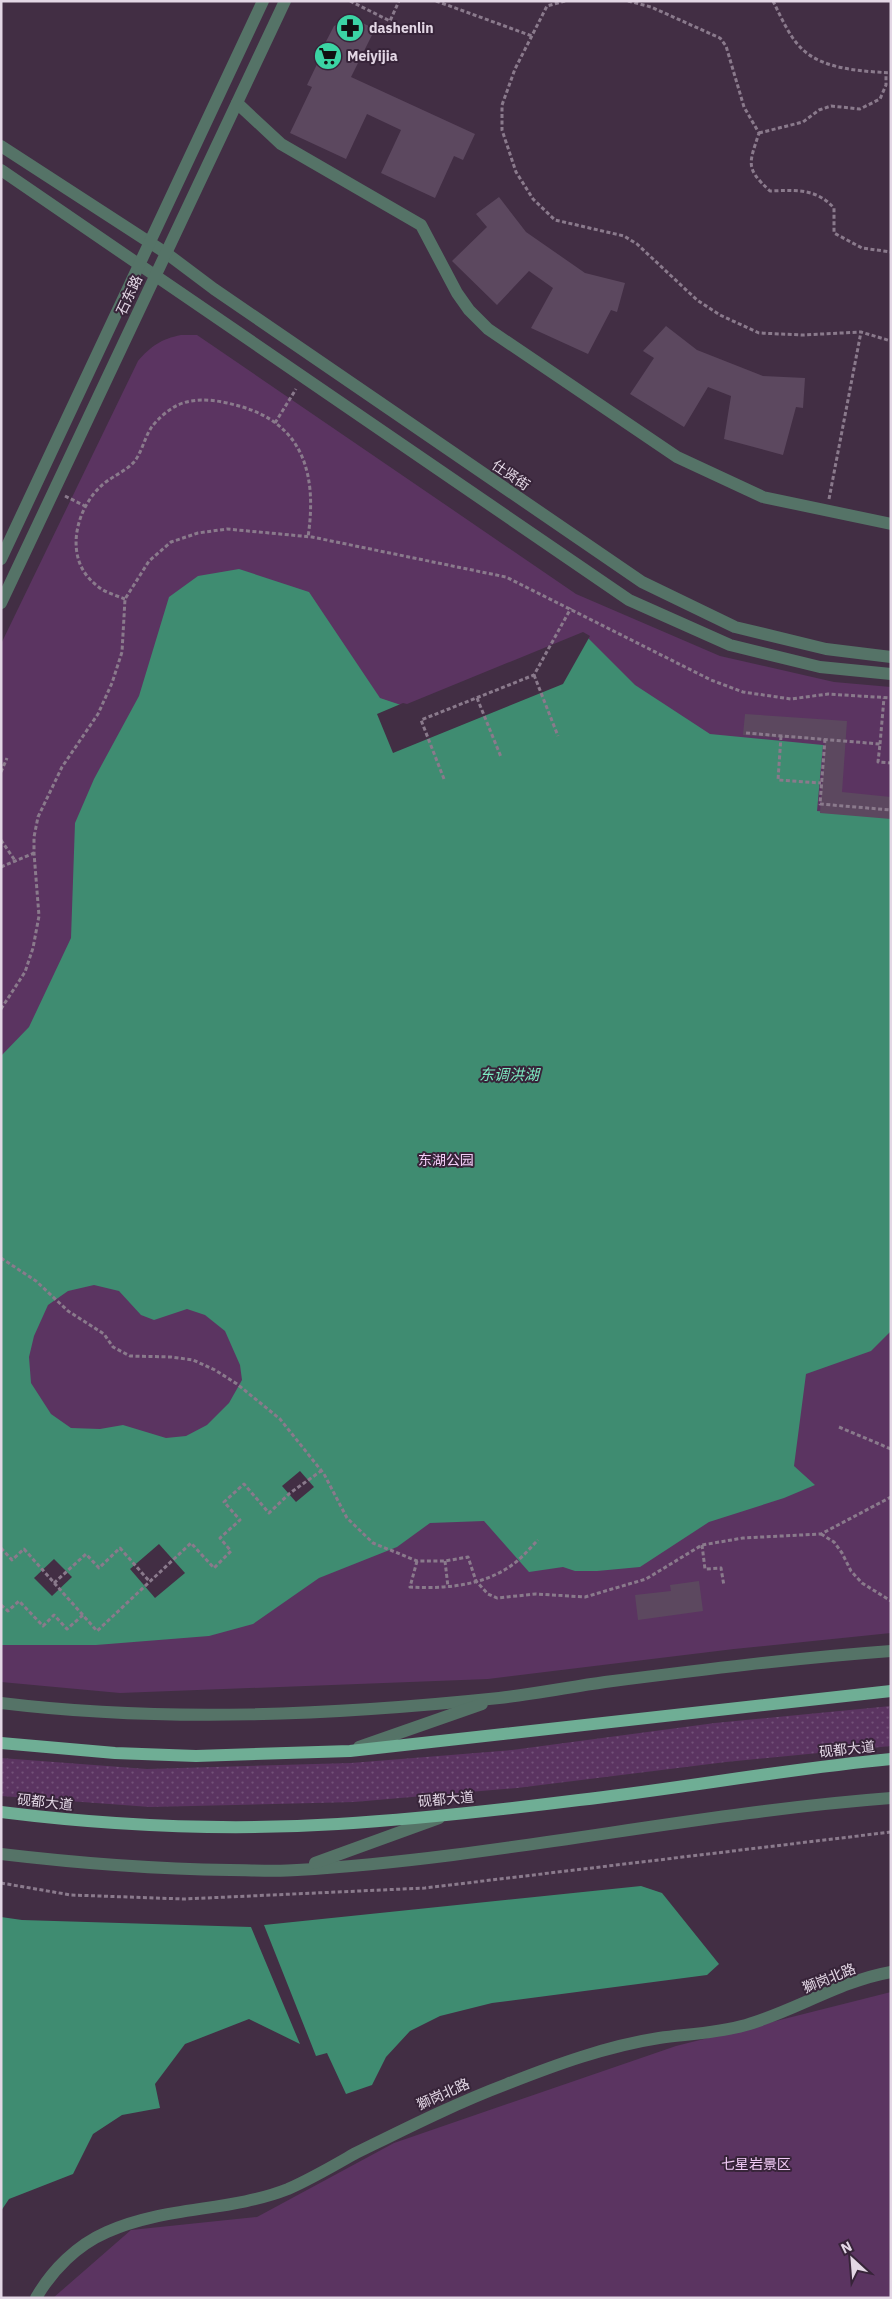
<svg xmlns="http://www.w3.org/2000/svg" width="892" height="2299" viewBox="0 0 892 2299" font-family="'IBM Plex Sans','Noto Sans SC',sans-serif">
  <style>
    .grass { fill: url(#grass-dots) }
    .park { fill: #5b3461 }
    .water { fill: #3f8c71; fill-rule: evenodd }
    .pier { fill: #422e44 }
    .building { fill: #5c485f }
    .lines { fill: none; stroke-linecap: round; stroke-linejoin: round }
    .path { stroke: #8a7a8c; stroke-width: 3; stroke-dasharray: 4 2.5; stroke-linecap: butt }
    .minor { stroke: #557367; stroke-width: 12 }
    .major { stroke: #6fae95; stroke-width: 12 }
    .labels { text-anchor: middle; stroke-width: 4; stroke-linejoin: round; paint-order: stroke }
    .poi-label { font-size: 14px; font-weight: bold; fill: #e3d7e5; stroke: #372439; text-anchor: start }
    .street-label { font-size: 14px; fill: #e3d7e5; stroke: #372439 }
    .park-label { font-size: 14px; fill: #f2cbf6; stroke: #372439 }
    .water-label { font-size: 15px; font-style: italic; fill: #7debc2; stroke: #372439 }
  </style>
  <defs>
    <pattern id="grass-dots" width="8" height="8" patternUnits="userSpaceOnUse" patternTransform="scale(1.25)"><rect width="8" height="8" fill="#5b3461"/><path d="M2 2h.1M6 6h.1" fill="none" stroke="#725178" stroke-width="1.8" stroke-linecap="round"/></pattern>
  </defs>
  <rect width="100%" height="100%" fill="#422e44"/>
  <path class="grass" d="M891,1706V1746L726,1762L517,1788L354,1802L150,1807L1,1796V1758L147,1769L351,1763L512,1750L715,1723Z"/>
  <g class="park">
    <path d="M181,335H197L576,594L720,656L834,682L891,687V1633L734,1649L488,1679L120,1693L1,1682V644L138,361C151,346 161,339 181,335Z"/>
    <path d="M891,1992V2298H53L131,2230L257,2217L394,2143L676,2046Z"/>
  </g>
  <g class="water">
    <path d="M239,569L309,592L380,698L407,707L584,634L635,685L710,734L823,745L817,811L891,818V1331L871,1351L806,1374L794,1466L815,1485L784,1498L709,1522L640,1567L597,1571H575L563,1567L529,1572L484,1521L430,1523L397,1547L319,1578L253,1624L209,1636L96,1645H1V1056L29,1027L71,938L75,823L94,779L139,696L169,597L198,576ZM94,1285L119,1291L141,1315L154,1320L187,1309L205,1315L225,1331L240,1365L242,1380L229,1403L207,1425L186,1436L166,1438L123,1425L100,1429L71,1428L51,1414L31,1383L29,1357L34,1336L48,1305L68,1291Z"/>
    <path d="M641,1886L662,1893L719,1964L707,1975L492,2003L440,2016L410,2031L386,2057L372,2085L346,2094L327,2053L316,2056L264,1925Z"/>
    <path d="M1,1917L22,1920L251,1927L300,2044L249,2019L185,2044L155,2084L160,2108L122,2115L93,2134L73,2174L9,2199L1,2211Z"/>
  </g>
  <g class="pier">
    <path d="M583,632L590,636L563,684L393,753L377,714L403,703L407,704Z"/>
    <path d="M300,1471L314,1487L296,1502L282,1486Z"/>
    <path d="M159,1544L185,1573L155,1598L130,1569Z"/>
    <path d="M54,1559L72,1577L52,1596L34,1578Z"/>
  </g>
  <g class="building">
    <path d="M352,18L375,29L351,77L475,134L463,160L454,156L435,198L381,173L401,130L367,114L346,159L290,133L312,87L307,85L320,58L318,57L334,26Z"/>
    <path d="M499,197L526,232L585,273L625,283L617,312L611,310L588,354L531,328L553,288L529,271L497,305L452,261L487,227L476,214Z"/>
    <path d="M666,326L697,350L763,376L805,378L803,408L796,407L783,455L724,439L731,396L708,387L684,427L630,394L654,358L643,351Z"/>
    <path d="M745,714L847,721L842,792L891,797V819L820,813L825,741L743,735Z"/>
    <path d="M699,1581L703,1611L638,1620L635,1595L671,1591L670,1585Z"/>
  </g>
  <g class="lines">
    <g class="path">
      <path d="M350,1L390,21L399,1"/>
      <path d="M436,1L532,36"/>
      <path d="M565,1L547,6L515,69L502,105V130L516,172L533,199L555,220L624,236L637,244L697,300L720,315L759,333L803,335L861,332L891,341"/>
      <path d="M628,1L651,7L720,38L726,46L744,107L759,133C749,164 745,168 770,191C795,190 816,188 834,208V233L862,248L891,252"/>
      <path d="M773,1C781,17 789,36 801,48C823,70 862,71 891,73"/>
      <path d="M759,133L803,122L819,110L831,106L860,109L880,99L886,85V73"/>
      <path d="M275,423L296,389"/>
      <path d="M65,496L85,506"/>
      <path d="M829,499L861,332"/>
      <path d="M125,599C115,595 103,592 95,584C64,559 75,511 100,487C110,477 125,472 134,462C142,452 144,439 151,428C157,419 172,406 183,403C201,397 221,401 239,406C305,424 317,477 308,537"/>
      <path d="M534,675L558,736"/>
      <path d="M477,698L501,757"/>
      <path d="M746,733L880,744L878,762L891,763"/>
      <path d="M781,736L778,780L821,783"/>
      <path d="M825,739L820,804L891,810"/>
      <path d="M880,744L884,698"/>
      <path d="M1,772L7,758"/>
      <path d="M444,779L421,720L534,675L571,608"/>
      <path d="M1,840L16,862"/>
      <path d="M1,867L34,853"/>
      <path d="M1,1009L25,972L33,948L39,916L34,853V837L38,817L62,767L98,714L112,683L122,652L125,599L149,561L171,542L198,533L227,529L312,537L506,577L711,680L743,692L791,699L828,694L891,698"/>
      <path d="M1,1258L36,1281L68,1311L104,1334L113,1347L130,1356L171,1357L193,1360L215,1370L237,1384L280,1419L324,1474L347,1518L373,1543L417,1561H445L468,1557L476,1581L488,1594L497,1598L536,1594L585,1597L646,1579L702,1545L743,1538L821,1534L891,1497"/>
      <path d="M839,1427L891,1449"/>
      <path d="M821,1534L834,1542L842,1553L851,1571L862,1583L891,1601"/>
      <path d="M702,1545L705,1569L721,1568L724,1586"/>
      <path d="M1,1548L12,1560L24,1549L97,1631L191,1543L214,1568L231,1551L220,1538L240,1520L224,1502L244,1484L269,1513L290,1493L321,1471"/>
      <path d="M417,1561L410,1587C444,1589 483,1586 512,1565C522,1558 530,1548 538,1540"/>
      <path d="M445,1561L448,1587"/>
      <path d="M54,1583L86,1554L99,1568L120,1548L150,1582"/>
      <path d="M1,1605L8,1611L19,1601L43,1626L54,1615L67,1629L83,1615"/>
      <path d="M1,1883L71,1895L184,1899L425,1888L891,1832"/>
    </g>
    <g class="minor">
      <path d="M237,103L281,144L421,225L457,293L469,310L488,329L677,457L763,497L891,524"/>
      <path d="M1,146L166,253L214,289L642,582L735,627L826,649L891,657"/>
      <path d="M1,170L629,600L730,645L820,667L891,674"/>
      <path d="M1,559L263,1"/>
      <path d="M1,603L285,1"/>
      <path d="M1,1703C166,1723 334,1715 499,1698C534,1694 570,1687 605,1682C700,1670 795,1658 891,1651"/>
      <path d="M359,1747L482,1704"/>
      <path d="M1,1854C77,1863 153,1869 230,1870C252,1870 275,1872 297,1870C496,1858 692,1813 891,1798"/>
      <path d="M315,1863L439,1818"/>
      <path d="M36,2298C52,2270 77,2245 107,2232C164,2206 230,2212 288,2189C311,2179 333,2166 354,2154C405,2129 454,2104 507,2084C555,2065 607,2046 659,2038C689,2034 717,2033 746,2025C795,2011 840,1981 891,1972"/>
    </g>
    <g class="major">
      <path d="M1,1743L115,1753L196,1756L350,1751L891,1691"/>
      <path d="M1,1812C113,1826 226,1831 338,1824C418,1819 499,1810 579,1800C683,1788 786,1769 891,1759"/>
    </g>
  </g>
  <defs>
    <symbol id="pharmacy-disc" viewBox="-11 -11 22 22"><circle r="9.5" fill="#3bd4a4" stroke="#372439"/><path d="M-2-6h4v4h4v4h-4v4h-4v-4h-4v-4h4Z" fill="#111"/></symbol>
    <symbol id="supermarket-disc" viewBox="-11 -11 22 22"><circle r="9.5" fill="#3bd4a4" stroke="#372439"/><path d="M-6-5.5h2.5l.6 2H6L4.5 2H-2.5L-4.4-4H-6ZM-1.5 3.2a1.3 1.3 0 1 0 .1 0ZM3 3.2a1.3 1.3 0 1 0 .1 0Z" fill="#111"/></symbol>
  </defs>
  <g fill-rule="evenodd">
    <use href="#pharmacy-disc" x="334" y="12" width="32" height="32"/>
    <use href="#supermarket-disc" x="312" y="40" width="32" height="32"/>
  </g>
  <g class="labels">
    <g class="poi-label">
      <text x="369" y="33">dashenlin</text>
      <text x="347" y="61">Meiyijia</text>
    </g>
    <g class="street-label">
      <text transform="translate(129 295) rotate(-65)" y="5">石东路</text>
      <text transform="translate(511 475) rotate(34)" y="5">仕贤街</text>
      <text transform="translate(847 1749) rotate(-6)" y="5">砚都大道</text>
      <text transform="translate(446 1799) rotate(-5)" y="5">砚都大道</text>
      <text transform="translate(45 1802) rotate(6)" y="5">砚都大道</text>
      <text transform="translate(829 1978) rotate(-22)" y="5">獅岗北路</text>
      <text transform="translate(443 2094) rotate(-24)" y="5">獅岗北路</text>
    </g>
    <g class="park-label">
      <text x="446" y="1165">东湖公园</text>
      <text x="756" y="2169">七星岩景区</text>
    </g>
    <g class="water-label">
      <text x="509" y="1080">东调洪湖</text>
    </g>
  </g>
  <rect width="892" height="2299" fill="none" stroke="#e3d7e5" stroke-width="5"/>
  <g transform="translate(852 2259) rotate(334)" stroke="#372439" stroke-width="4" paint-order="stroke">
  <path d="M0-4L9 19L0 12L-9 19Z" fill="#e3d7e5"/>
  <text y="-8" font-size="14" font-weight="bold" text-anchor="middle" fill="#e3d7e5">N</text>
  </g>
</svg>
